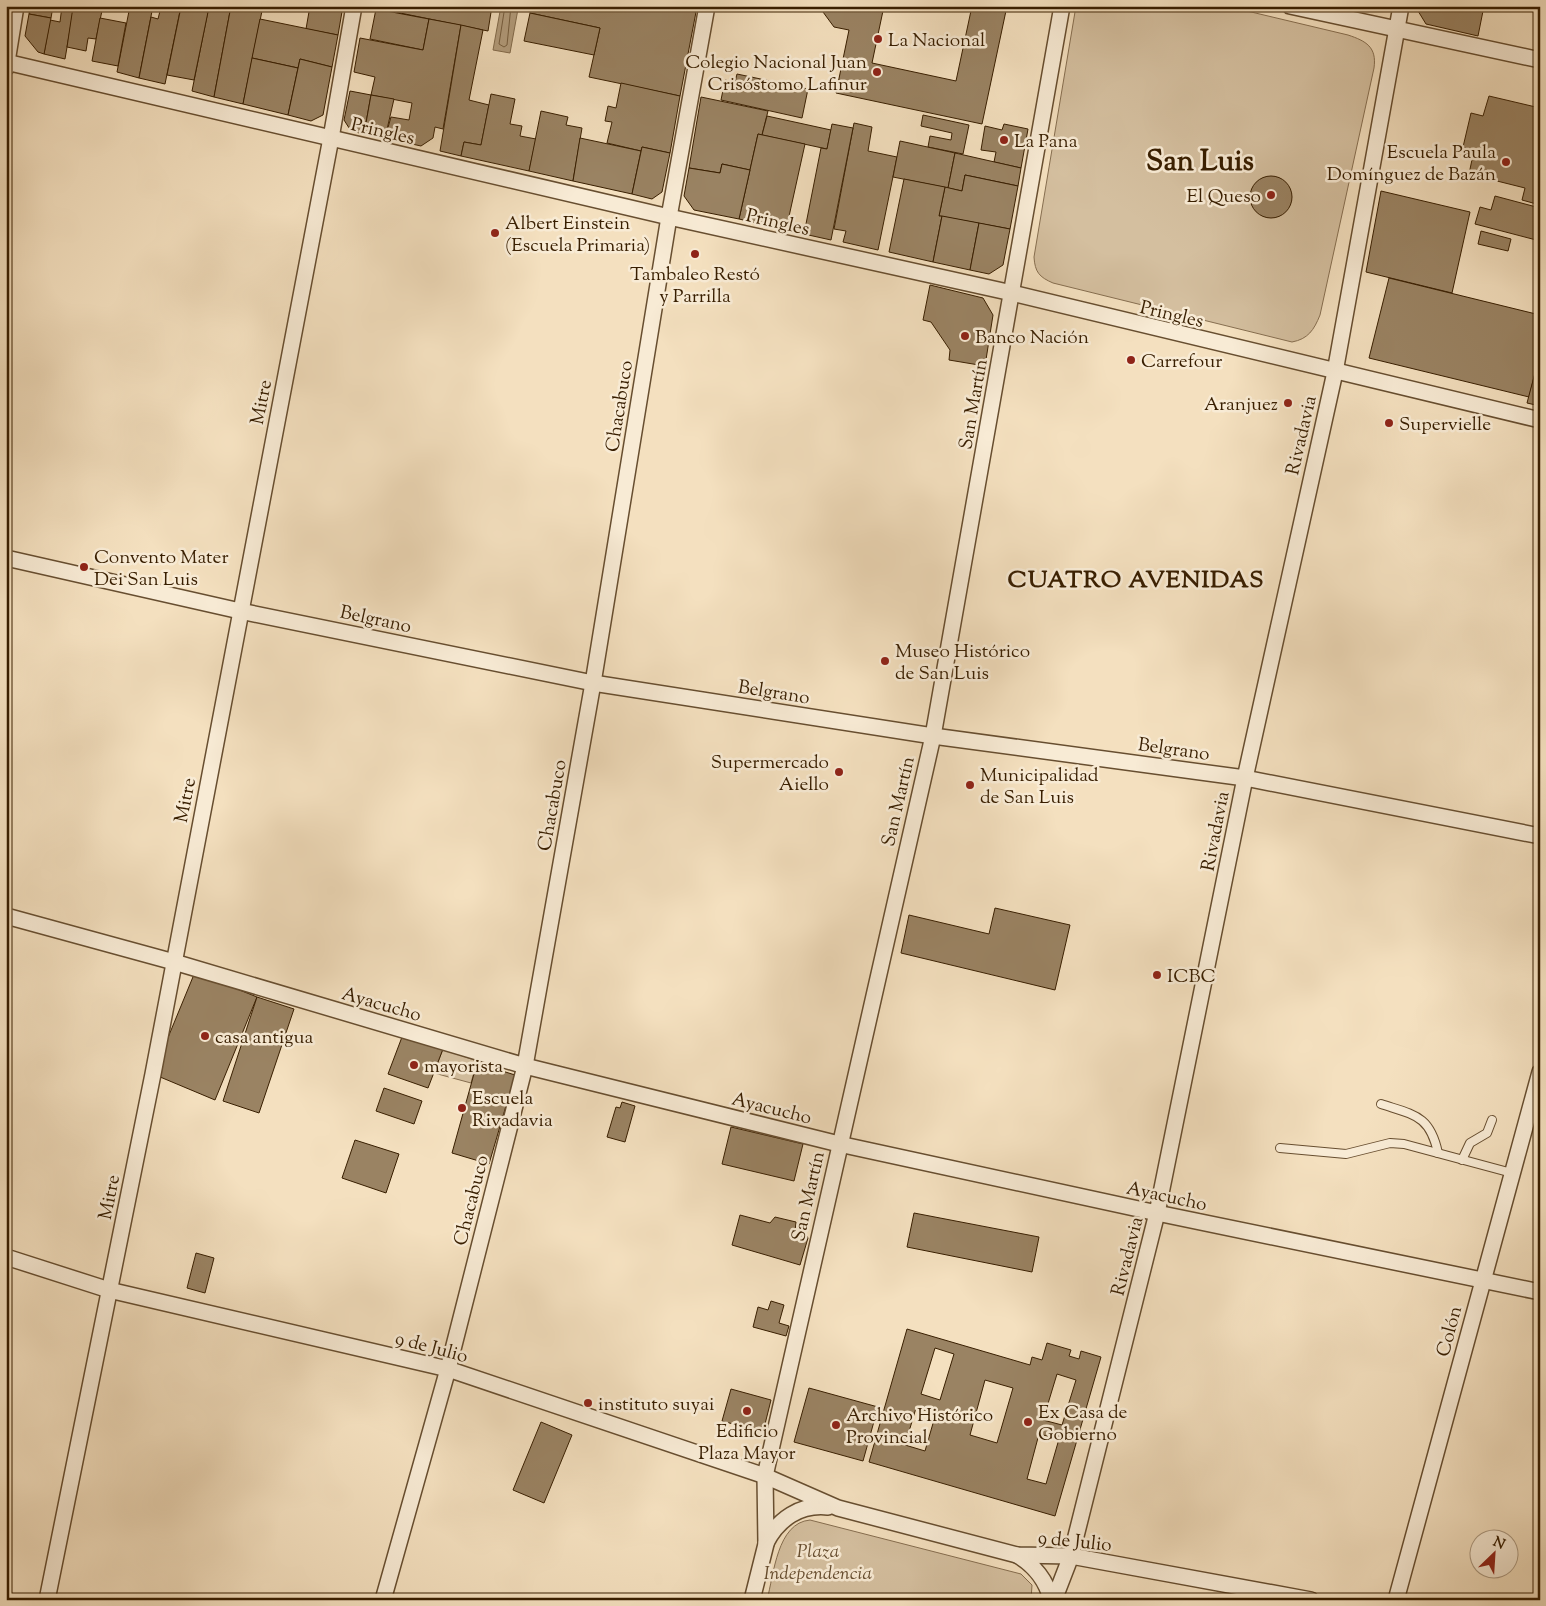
<svg xmlns="http://www.w3.org/2000/svg" width="1546" height="1606" viewBox="0 0 1546 1606" font-family="'Sorts Mill Goudy',serif">
  <style>
    .green { fill: #d4bf9f; stroke: #866e50 }
    .water { fill: #b49e7e; stroke: #826b4c }
    .lines { fill: none; stroke-linecap: round; stroke-linejoin: round }
    .shore { stroke: #765e3f; stroke-width: 1 }
    .building { fill: #9a8363; stroke: #381e00; fill-rule: evenodd }
    .lane-casing { stroke: #674e30; stroke-width: 10 }
    .street-casing { stroke: #674e30; stroke-width: 18 }
    .lane { stroke: #f8ebd5; stroke-width: 8 }
    .street { stroke: #f8ebd5; stroke-width: 15 }
    .poi-dot { fill: #8f2418; stroke: #f8ebd5; stroke-width: 2 }
    .labels { text-anchor: middle; stroke-width: 5; stroke-linejoin: round; paint-order: stroke }
    .poi-label { font-size: 19px; fill: #381e00; stroke: #f8ebd5; text-anchor: start }
    .street-label { font-size: 19px; fill: #381e00; stroke: #f8ebd5 }
    .park-label { font-size: 19px; font-style: italic; fill: #674e30; stroke: #f8ebd5 }
    .district-label { font-size: 24px; font-weight: bold; letter-spacing: 1px; fill: #381e00; stroke: #f8ebd5 }
    .town-label { font-size: 29px; font-weight: bold; fill: #381e00; stroke: #f8ebd5 }
  </style>
  <rect width="100%" height="100%" fill="#f4e0bf"/>
  <filter id="stains"><feTurbulence type="fractalNoise" baseFrequency=".004" numOctaves="4"/><feColorMatrix values="0 0 0 0 .2 0 0 0 0 .09 0 0 0 0 .02 0 0 0 .5 -.17"/></filter>
  <radialGradient id="worn" r=".72"><stop offset=".6" stop-color="#630" stop-opacity="0"/><stop offset="1" stop-color="#630" stop-opacity=".3"/></radialGradient>
  <g class="green">
    <path d="M1076,6H1226L1348,35C1366,41 1377,47 1374,68L1320,315C1314,330 1308,339 1292,342L1053,283C1039,277 1035,272 1034,257Z"/>
    <path d="M443,1049L477,1061L471,1083L434,1073Z"/>
    <path d="M810,1520L1021,1574L1032,1585L1031,1600H767C774,1574 777,1523 810,1520Z"/>
  </g>
  <path class="water" d="M501,6L518,9L510,53L493,50Z"/>
  <g class="lines">
    <path class="shore" d="M505,6L499,44L504,47L507,45L511,6"/>
  </g>
  <g class="building">
    <path d="M30,6H53L51,18L29,14Z"/>
    <path d="M62,6H74L65,59L44,54L50,20L60,22Z"/>
    <path d="M90,6H103L96,39L88,38L86,51L67,47L73,7L89,10Z"/>
    <path d="M130,6H153L139,78L117,72Z"/>
    <path d="M166,6H181L165,84L139,78L151,17L158,19L161,7Z"/>
    <path d="M209,6H231L214,97L192,91Z"/>
    <path d="M231,6H263L243,104L214,97Z"/>
    <path d="M310,6H343L338,35L306,29Z"/>
    <path d="M366,6H492L488,31Z"/>
    <path d="M667,6H697L696,12Z"/>
    <path d="M667,6L696,12L680,96L589,77L600,28L530,13L531,6Z"/>
    <path d="M825,6H884L872,63L956,81L972,6H1007L982,124L836,93L849,30L834,27L823,12Z"/>
    <path d="M1415,6H1484L1478,36L1426,24Z"/>
    <path d="M181,7L208,12L194,80L167,75Z"/>
    <path d="M376,9L429,19L423,50L370,39Z"/>
    <path d="M530,13L600,28L594,55L524,41Z"/>
    <path d="M29,14L51,18L44,54L38,52L25,36Z"/>
    <path d="M100,18L126,23L118,66L92,61Z"/>
    <path d="M260,19L338,35L332,67L300,59L298,68L252,58Z"/>
    <path d="M429,19L461,25L443,129L435,127L433,138L421,146L385,138L391,117L409,120L412,103L371,95L375,77L354,72L360,38L423,50Z"/>
    <path d="M461,25L483,30L469,100L489,105L481,145L464,142L461,156L440,151Z"/>
    <path d="M252,58L298,68L288,115L243,104Z"/>
    <path d="M300,59L332,67L323,115L311,121L288,115Z"/>
    <path d="M737,74L808,89L802,118L721,100L725,80L735,82Z"/>
    <path d="M621,83L680,96L670,153L642,147L641,151L607,143L612,122L605,121L608,106L616,108Z"/>
    <path d="M350,91L371,95L364,134L351,131L344,120Z"/>
    <path d="M491,94L515,99L510,124L522,126L520,136L536,139L529,171L461,156L464,142L481,145Z"/>
    <path d="M371,95L394,99L385,138L364,134Z"/>
    <path d="M1489,96L1540,108V205L1522,200L1525,188L1469,174L1474,150L1463,147L1471,113L1483,116Z"/>
    <path d="M701,97L768,111L762,135L758,134L750,170L722,164L720,173L689,168Z"/>
    <path d="M541,111L568,117L566,125L582,128L573,181L529,171Z"/>
    <path d="M923,115L969,125L963,154L928,147L930,136L951,140L952,133L921,126Z"/>
    <path d="M767,116L831,130L827,149L762,135Z"/>
    <path d="M854,123L872,127L868,151L897,157L878,250L843,242L846,231L834,229Z"/>
    <path d="M832,124L853,128L831,240L804,234L821,148L827,149Z"/>
    <path d="M1004,124L1028,129L1021,168L994,162L996,152L981,150L985,126L1002,130Z"/>
    <path d="M758,134L805,144L786,230L739,219Z"/>
    <path d="M580,138L641,151L632,194L573,181Z"/>
    <path d="M900,141L955,153L948,188L893,177Z"/>
    <path d="M642,147L670,153L662,192L652,199L632,194Z"/>
    <path d="M955,153L1021,168L1018,186L965,175L962,191L948,188Z"/>
    <path d="M722,164L750,170L739,219L694,210L684,196L689,168L720,173Z"/>
    <path d="M965,175L1018,186L1010,229L939,216L945,187L962,191Z"/>
    <circle cx="1271" cy="197" r="21"/>
    <path d="M904,179L945,187L939,216H942L933,262L889,252Z"/>
    <path d="M1381,191L1470,212L1452,293L1366,272Z"/>
    <path d="M1495,196L1540,208V241L1475,224L1480,207L1491,210Z"/>
    <path d="M942,216L979,223L970,270L933,262Z"/>
    <path d="M979,223L1010,229L1003,265L989,274L970,270Z"/>
    <path d="M1481,231L1511,239L1508,251L1478,244Z"/>
    <path d="M1389,278L1540,315V354L1529,397L1369,358Z"/>
    <path d="M930,285L983,298L993,315L985,366L949,360L950,350L931,322L923,320Z"/>
    <path d="M1540,354V406L1527,403Z"/>
    <path d="M995,908L1070,925L1055,990L901,953L909,915L989,934Z"/>
    <path d="M195,972L257,997L215,1100L153,1074Z"/>
    <path d="M257,997L294,1009L259,1113L223,1101Z"/>
    <path d="M402,1037L443,1049L428,1088L388,1074Z"/>
    <path d="M477,1063L515,1075L489,1164L452,1153Z"/>
    <path d="M384,1088L422,1101L414,1124L376,1111Z"/>
    <path d="M622,1102L635,1106L625,1142L607,1137L616,1107L620,1108Z"/>
    <path d="M731,1127L803,1144L794,1181L722,1164Z"/>
    <path d="M355,1140L399,1154L386,1193L342,1178Z"/>
    <path d="M914,1213L1039,1237L1032,1272L907,1247Z"/>
    <path d="M740,1215L770,1223L775,1217L796,1222L795,1231L805,1233L808,1238L800,1265L732,1245Z"/>
    <path d="M196,1253L214,1258L205,1293L187,1288Z"/>
    <path d="M771,1301L784,1305L779,1323L789,1326L786,1336L753,1327L758,1307L768,1310Z"/>
    <path d="M907,1329L1030,1365L1032,1357L1042,1360L1047,1343L1071,1350L1069,1356L1079,1359L1081,1351L1101,1357L1055,1516L869,1462ZM935,1348L954,1354L940,1400L921,1394ZM1057,1374L1076,1380L1062,1425L1043,1420ZM985,1380L1013,1388L997,1443L970,1435ZM916,1408L936,1413L925,1451L905,1445ZM1039,1434L1059,1439L1046,1484L1027,1479Z"/>
    <path d="M809,1388L878,1407L863,1461L794,1442Z"/>
    <path d="M731,1389L771,1400L763,1432L722,1421Z"/>
    <path d="M541,1422L572,1435L544,1503L513,1490Z"/>
  </g>
  <g class="lines">
    <defs>
      <g id="lane">
        <path d="M1381,1104C1414,1115 1430,1115 1438,1153"/>
        <path d="M1280,1148L1346,1154L1390,1143L1404,1144L1512,1173"/>
        <path d="M1462,1160L1470,1143L1487,1133L1492,1120"/>
      </g>
      <g id="street">
        <path d="M1290,6L1540,60"/>
        <path d="M6,62L669,217L1012,293L1540,420"/>
        <path d="M6,68L16,6"/>
        <path d="M6,558L240,611L593,683L933,736L1245,778L1540,836"/>
        <path d="M6,916L174,962L525,1066L839,1144L1157,1213L1540,1292"/>
        <path d="M6,1257L109,1290L448,1369L765,1476L838,1508L1017,1555L1071,1556L1311,1600"/>
        <path d="M766,1543C778,1519 800,1504 828,1507"/>
        <path d="M1017,1555C1034,1565 1047,1581 1051,1600"/>
        <path d="M47,1600L153,1074L331,138L354,6"/>
        <path d="M383,1600L448,1369L525,1066L593,683L669,217L707,6"/>
        <path d="M752,1600L766,1544L765,1476L933,736L1062,6"/>
        <path d="M1054,1600L1071,1556L1157,1213L1245,778L1335,372L1401,6"/>
        <path d="M1396,1600L1540,1072"/>
      </g>
    </defs>
    <use href="#lane" class="lane-casing"/>
    <use href="#street" class="street-casing"/>
    <use href="#lane" class="lane"/>
    <use href="#street" class="street"/>
  </g>
  <g class="poi-dot">
    <circle cx="878" cy="39" r="5"/>
    <circle cx="877" cy="72" r="5"/>
    <circle cx="1004" cy="140" r="5"/>
    <circle cx="1506" cy="162" r="5"/>
    <circle cx="1271" cy="195" r="5"/>
    <circle cx="495" cy="233" r="5"/>
    <circle cx="695" cy="254" r="5"/>
    <circle cx="965" cy="336" r="5"/>
    <circle cx="1131" cy="360" r="5"/>
    <circle cx="1288" cy="403" r="5"/>
    <circle cx="1389" cy="423" r="5"/>
    <circle cx="84" cy="567" r="5"/>
    <circle cx="885" cy="661" r="5"/>
    <circle cx="839" cy="772" r="5"/>
    <circle cx="970" cy="785" r="5"/>
    <circle cx="1157" cy="975" r="5"/>
    <circle cx="205" cy="1036" r="5"/>
    <circle cx="414" cy="1065" r="5"/>
    <circle cx="462" cy="1108" r="5"/>
    <circle cx="588" cy="1403" r="5"/>
    <circle cx="747" cy="1411" r="5"/>
    <circle cx="1028" cy="1422" r="5"/>
    <circle cx="836" cy="1425" r="5"/>
  </g>
  <g class="labels">
    <g class="poi-label">
      <text x="888" y="46">La Nacional</text>
      <text x="867" y="68" text-anchor="end">Colegio Nacional Juan<tspan x="867" dy="22">Crisóstomo Lafinur</tspan></text>
      <text x="1014" y="147">La Pana</text>
      <text x="1496" y="158" text-anchor="end">Escuela Paula<tspan x="1496" dy="22">Domínguez de Bazán</tspan></text>
      <text x="1261" y="202" text-anchor="end">El Queso</text>
      <text x="505" y="229">Albert Einstein<tspan x="505" dy="22">(Escuela Primaria)</tspan></text>
      <text x="695" y="280" text-anchor="middle">Tambaleo Restó<tspan x="695" dy="22">y Parrilla</tspan></text>
      <text x="975" y="343">Banco Nación</text>
      <text x="1141" y="367">Carrefour</text>
      <text x="1278" y="410" text-anchor="end">Aranjuez</text>
      <text x="1399" y="430">Supervielle</text>
      <text x="94" y="563">Convento Mater<tspan x="94" dy="22">Dei San Luis</tspan></text>
      <text x="895" y="657">Museo Histórico<tspan x="895" dy="22">de San Luis</tspan></text>
      <text x="829" y="768" text-anchor="end">Supermercado<tspan x="829" dy="22">Aiello</tspan></text>
      <text x="980" y="781">Municipalidad<tspan x="980" dy="22">de San Luis</tspan></text>
      <text x="1167" y="982">ICBC</text>
      <text x="215" y="1043">casa antigua</text>
      <text x="424" y="1072">mayorista</text>
      <text x="472" y="1104">Escuela<tspan x="472" dy="22">Rivadavia</tspan></text>
      <text x="598" y="1410">instituto suyai</text>
      <text x="1038" y="1418">Ex Casa de<tspan x="1038" dy="22">Gobierno</tspan></text>
      <text x="846" y="1421">Archivo Histórico<tspan x="846" dy="22">Provincial</tspan></text>
      <text x="747" y="1437" text-anchor="middle">Edificio<tspan x="747" dy="22">Plaza Mayor</tspan></text>
    </g>
    <g class="street-label">
      <text transform="translate(383 130) rotate(13)" y="7">Pringles</text>
      <text transform="translate(778 221) rotate(13)" y="7">Pringles</text>
      <text transform="translate(1172 313) rotate(13)" y="7">Pringles</text>
      <text transform="translate(260 402) rotate(-79)" y="7">Mitre</text>
      <text transform="translate(972 404) rotate(-80)" y="7">San Martín</text>
      <text transform="translate(618 406) rotate(-81)" y="7">Chacabuco</text>
      <text transform="translate(1300 435) rotate(-77)" y="7">Rivadavia</text>
      <text transform="translate(376 618) rotate(12)" y="7">Belgrano</text>
      <text transform="translate(774 691) rotate(9)" y="7">Belgrano</text>
      <text transform="translate(1174 748) rotate(8)" y="7">Belgrano</text>
      <text transform="translate(184 800) rotate(-79)" y="7">Mitre</text>
      <text transform="translate(897 801) rotate(-77)" y="7">San Martín</text>
      <text transform="translate(551 805) rotate(-80)" y="7">Chacabuco</text>
      <text transform="translate(1214 831) rotate(-79)" y="7">Rivadavia</text>
      <text transform="translate(382 1003) rotate(16)" y="7">Ayacucho</text>
      <text transform="translate(772 1107) rotate(14)" y="7">Ayacucho</text>
      <text transform="translate(1167 1195) rotate(12)" y="7">Ayacucho</text>
      <text transform="translate(807 1196) rotate(-77)" y="7">San Martín</text>
      <text transform="translate(108 1197) rotate(-79)" y="7">Mitre</text>
      <text transform="translate(470 1200) rotate(-76)" y="7">Chacabuco</text>
      <text transform="translate(1126 1256) rotate(-76)" y="7">Rivadavia</text>
      <text transform="translate(1448 1331) rotate(-75)" y="7">Colón</text>
      <text transform="translate(432 1346) rotate(15)" y="7">9 de Julio</text>
      <text transform="translate(1075 1540) rotate(6)" y="7">9 de Julio</text>
    </g>
    <g class="park-label">
      <text x="818" y="1557">Plaza<tspan x="818" dy="22">Independencia</tspan></text>
    </g>
    <g class="district-label">
      <text x="1136" y="587">CUATRO AVENIDAS</text>
    </g>
    <g class="town-label">
      <text x="1200" y="170">San Luis</text>
    </g>
  </g>
  <rect width="1546" height="1606" fill="none" stroke="#f4e0bf" stroke-width="25"/>
  <rect x="8" y="8" width="1531" height="1591" fill="none" stroke="#381e00" stroke-width="2.5"/>
  <rect x="12" y="12" width="1521" height="1581" fill="none" stroke="#381e00"/>
  <g transform="translate(1494 1554) rotate(25)"><circle r="24" fill="#f8ebd5" stroke="#ab9980"/>
  <path d="M0-4L9 19L0 12L-9 19Z" fill="#8f2418"/>
  <text y="-8" font-size="14" font-weight="bold" text-anchor="middle" fill="#381e00">N</text>
  </g>
  <rect width="100%" height="100%" filter="url(#stains)"/>
  <rect width="100%" height="100%" fill="url(#worn)"/>
</svg>
